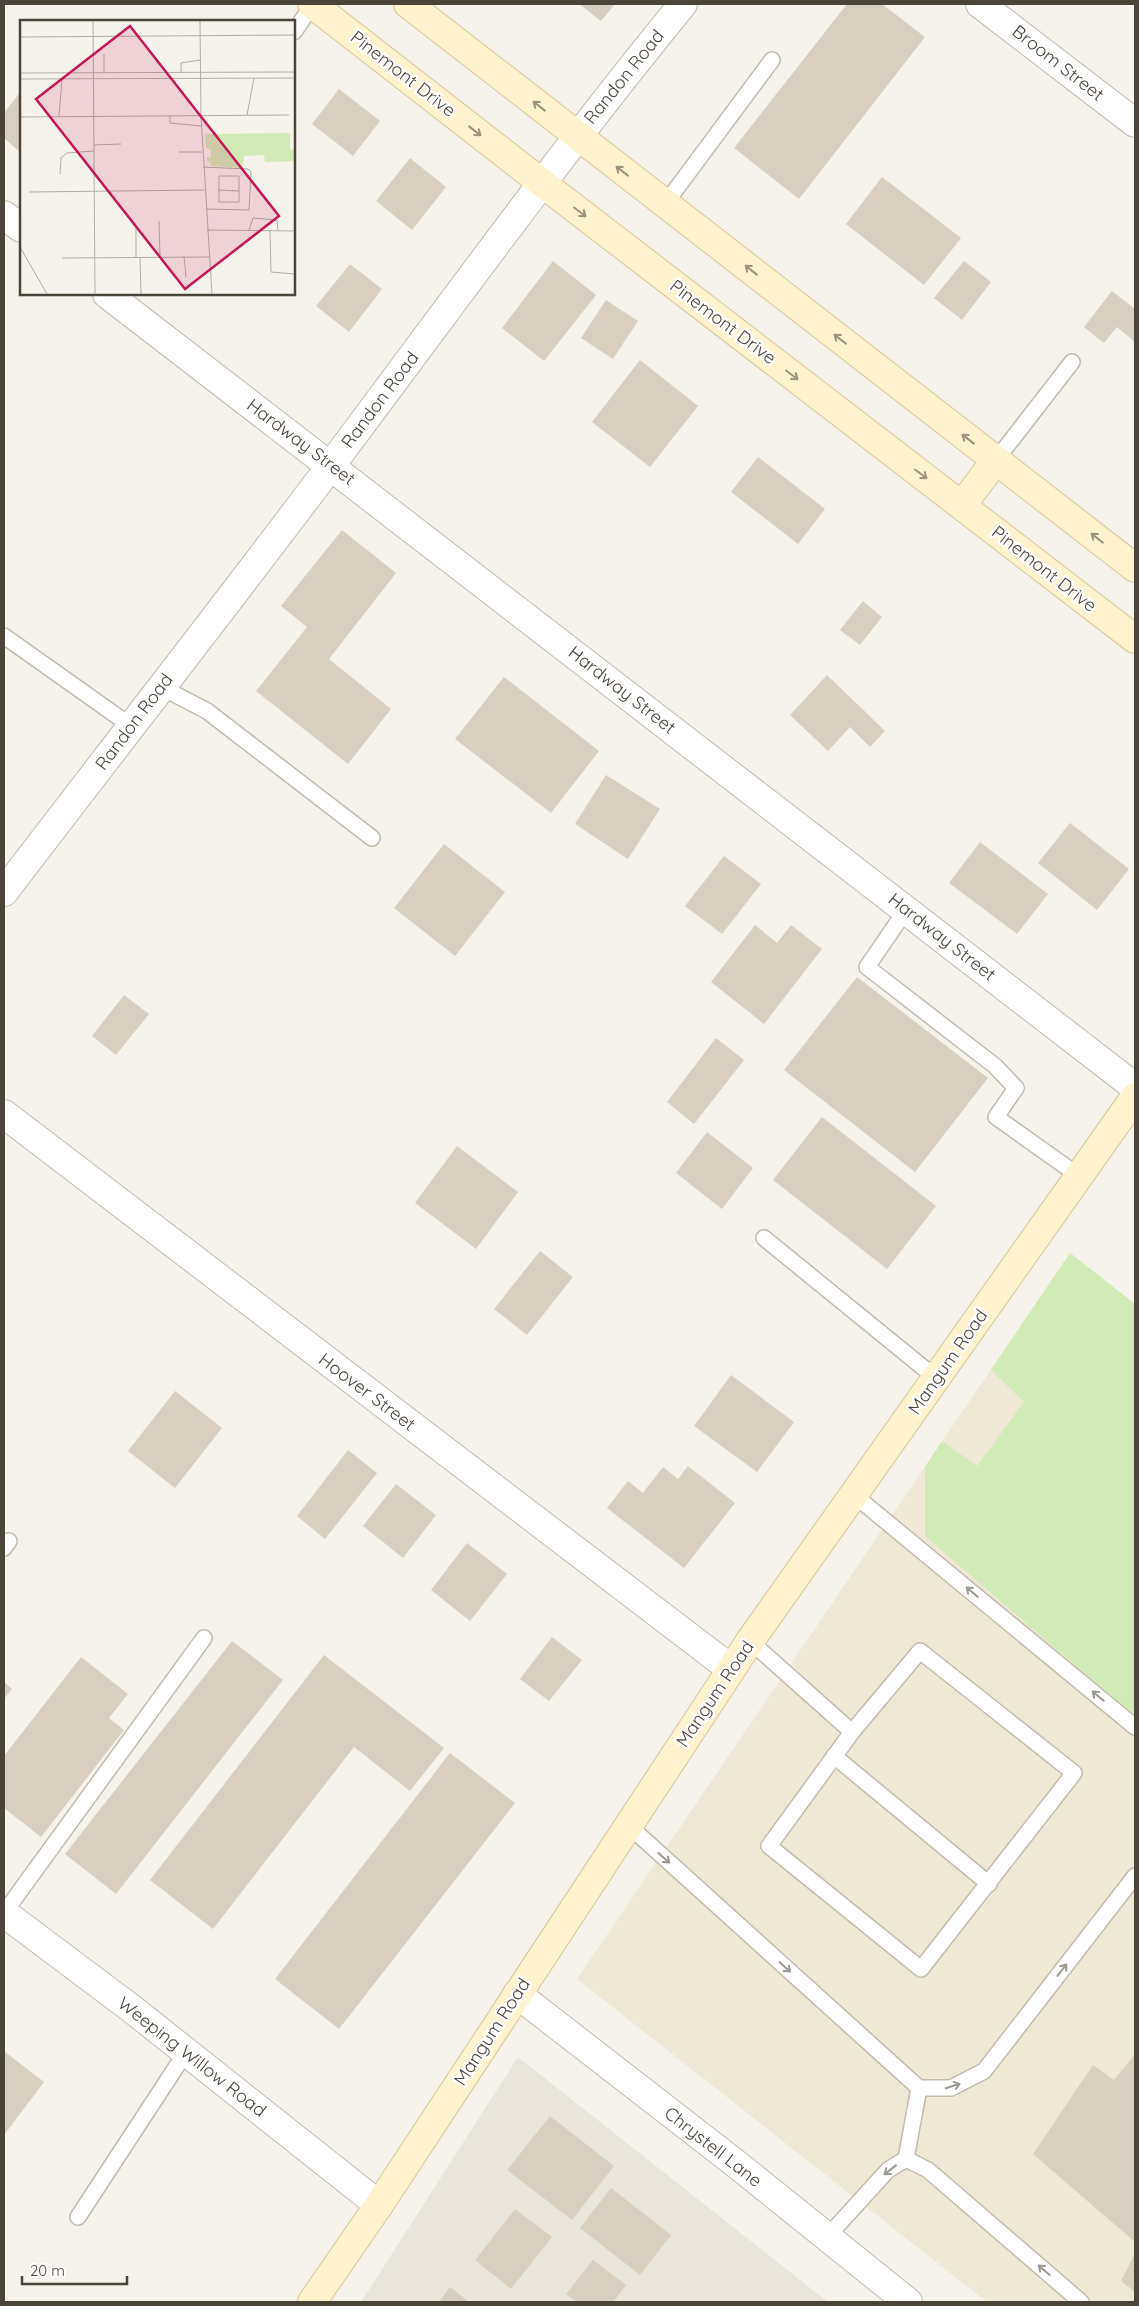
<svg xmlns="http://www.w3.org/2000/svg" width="1139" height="2306" viewBox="0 0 1139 2306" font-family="Quicksand,sans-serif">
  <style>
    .residential { fill: #eae5da }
    .education { fill: #efe8d6 }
    .green { fill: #d2eab5 }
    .building { fill: #d8cfc1 }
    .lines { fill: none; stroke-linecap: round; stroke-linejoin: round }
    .lane-casing { stroke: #c2bbae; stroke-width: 18 }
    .street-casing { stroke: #c2bbae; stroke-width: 30 }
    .secondary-casing { stroke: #d6c79b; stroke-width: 30 }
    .lane { stroke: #fff; stroke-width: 15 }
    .street { stroke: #fff; stroke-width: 28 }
    .secondary { stroke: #fff3cd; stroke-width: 28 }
    .oneway { stroke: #9c937c }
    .oneway2 { stroke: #9c9892 }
    .labels { text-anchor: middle; stroke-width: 5; stroke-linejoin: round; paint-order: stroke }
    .street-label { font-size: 18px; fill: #4b4439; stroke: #fff }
    .inset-road { fill: none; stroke: #b2ada4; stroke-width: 1 }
    .view { fill: #c2185b; fill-opacity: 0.15; stroke: #c2185b; stroke-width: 2.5 }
    .inset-edge { fill: none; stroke: #4b4439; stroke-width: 2.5 }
  </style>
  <rect width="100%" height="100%" fill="#f6f3ec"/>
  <path class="residential" d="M518,2057L828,2302H361Z"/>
  <path class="education" d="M1070,1253L1135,1304V2302H987L577,1979Z"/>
  <path class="green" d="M1070,1253L1135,1304V1717L925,1536V1467L942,1441L977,1466L1024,1402L991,1370Z"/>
  <g class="building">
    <path d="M579,4H615L601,21Z"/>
    <path d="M847,4H882L925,37L799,199L734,148Z"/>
    <path d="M339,89L380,121L353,156L312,124Z"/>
    <path d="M21,91V153L4,138V113Z"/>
    <path d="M410,158L446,187L412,230L376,201Z"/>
    <path d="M882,177L961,238L924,285L846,224Z"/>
    <path d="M553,261L596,295L544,361L502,328Z"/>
    <path d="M964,261L991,282L962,320L934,298Z"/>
    <path d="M350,264L382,289L349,332L316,306Z"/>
    <path d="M1112,291L1135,309V342L1117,327L1104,343L1084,327Z"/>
    <path d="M606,300L638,321L613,359L581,338Z"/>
    <path d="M640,360L698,406L650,467L592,422Z"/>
    <path d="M758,457L825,509L798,544L731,492Z"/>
    <path d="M342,530L396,573L329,659L391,709L348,764L256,691L307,627L281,606Z"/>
    <path d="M863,601L882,617L860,645L840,630Z"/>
    <path d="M827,675L885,731L870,747L850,727L828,751L790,715Z"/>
    <path d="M504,677L599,751L551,813L455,739Z"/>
    <path d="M606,775L660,809L628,859L575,824Z"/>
    <path d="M1070,823L1129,869L1097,910L1038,863Z"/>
    <path d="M980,842L1048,894L1017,934L949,883Z"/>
    <path d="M444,844L505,892L455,956L394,908Z"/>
    <path d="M724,856L761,884L722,934L685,906Z"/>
    <path d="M755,925L777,943L791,925L822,949L764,1024L711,982Z"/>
    <path d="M857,977L988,1078L915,1172L784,1070Z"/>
    <path d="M124,995L149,1014L116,1055L92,1036Z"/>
    <path d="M716,1038L744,1060L694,1124L667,1102Z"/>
    <path d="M822,1117L936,1206L887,1269L773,1180Z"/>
    <path d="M707,1132L753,1168L722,1209L676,1173Z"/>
    <path d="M457,1146L518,1192L476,1249L415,1203Z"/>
    <path d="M540,1251L573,1277L527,1335L494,1309Z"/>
    <path d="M731,1375L794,1422L757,1472L694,1426Z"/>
    <path d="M175,1391L222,1428L175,1488L128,1451Z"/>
    <path d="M348,1450L377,1473L325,1539L297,1516Z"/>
    <path d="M688,1466L735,1503L684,1568L607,1508L628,1481L643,1493L663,1467L678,1479Z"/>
    <path d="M396,1484L436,1515L403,1558L363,1526Z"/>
    <path d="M467,1543L507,1574L470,1621L431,1590Z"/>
    <path d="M552,1637L582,1660L549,1701L520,1679Z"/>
    <path d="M232,1641L283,1680L116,1894L65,1854Z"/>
    <path d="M324,1655L444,1748L410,1791L354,1747L213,1929L150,1880Z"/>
    <path d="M81,1657L128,1694L109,1718L124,1730L41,1837L4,1808V1756Z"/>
    <path d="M4,1682L12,1689L4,1699Z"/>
    <path d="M450,1753L515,1803L339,2029L275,1979Z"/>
    <path d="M4,2051L44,2082L4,2135Z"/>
    <path d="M1135,2054V2242L1033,2154L1093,2065L1114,2080Z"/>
    <path d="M550,2116L614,2166L572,2220L507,2170Z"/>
    <path d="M611,2188L671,2235L640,2275L580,2228Z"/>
    <path d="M515,2209L552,2237L511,2289L475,2260Z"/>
    <path d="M1135,2253V2292L1121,2281Z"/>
    <path d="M593,2260L626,2285L613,2302H577L566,2294Z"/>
    <path d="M450,2287L469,2302H439Z"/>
  </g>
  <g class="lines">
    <defs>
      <g id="lane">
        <path d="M294,32L313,4"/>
        <path d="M665,204L772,60"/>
        <path d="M996,460L1072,362"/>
        <path d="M4,636L131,726"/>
        <path d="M161,687L207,711L372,838"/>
        <path d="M906,910L867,967L995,1066L1016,1088L996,1117L1079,1176"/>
        <path d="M764,1238L936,1378"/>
        <path d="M854,1495L1135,1727"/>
        <path d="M4,1548L9,1541"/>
        <path d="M750,1641L852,1732"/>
        <path d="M920,1651L1074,1773L921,1969L769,1846L852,1732Z"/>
        <path d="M834,1756L989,1884"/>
        <path d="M628,1825L919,2088H951L984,2071L1135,1876"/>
        <path d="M4,1913L204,1638"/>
        <path d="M906,2159L919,2088"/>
        <path d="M78,2217L186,2052"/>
        <path d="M827,2237L888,2170L906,2159L928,2170L1081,2302"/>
      </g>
      <g id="street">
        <path d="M980,4L1135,123"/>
        <path d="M4,215L21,228"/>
        <path d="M107,294L1135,1087"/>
        <path d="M4,892C113,749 224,608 332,464C448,309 561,153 683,4"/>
        <path d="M4,1114L731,1669"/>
        <path d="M4,1913L132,2009L379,2205"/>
        <path d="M517,1994L735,2163L908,2302"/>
      </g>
      <g id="secondary">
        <path d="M312,4L542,183L1135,639"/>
        <path d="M408,4L1135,568"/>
        <path d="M962,505L996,460"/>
        <path d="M312,2302L379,2205L750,1641L1135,1097"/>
      </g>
    </defs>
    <use href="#lane" class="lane-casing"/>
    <use href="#street" class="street-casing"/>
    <use href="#secondary" class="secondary-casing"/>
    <use href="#lane" class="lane"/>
    <use href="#street" class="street"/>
    <use href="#secondary" class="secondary"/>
  </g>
  <defs><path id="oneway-shaft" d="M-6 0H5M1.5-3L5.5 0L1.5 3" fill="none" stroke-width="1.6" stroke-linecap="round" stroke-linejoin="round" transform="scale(1.25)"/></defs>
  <g class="oneway">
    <use href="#oneway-shaft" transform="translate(539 106) rotate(-142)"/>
    <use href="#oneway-shaft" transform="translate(475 131) rotate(38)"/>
    <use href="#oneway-shaft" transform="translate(622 171) rotate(-142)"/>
    <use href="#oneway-shaft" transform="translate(580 212) rotate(37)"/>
    <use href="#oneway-shaft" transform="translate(751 270) rotate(-142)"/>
    <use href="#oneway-shaft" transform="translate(840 339) rotate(-142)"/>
    <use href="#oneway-shaft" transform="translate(792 375) rotate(37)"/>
    <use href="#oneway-shaft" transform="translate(968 439) rotate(-142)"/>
    <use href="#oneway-shaft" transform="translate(921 474) rotate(37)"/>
    <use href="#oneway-shaft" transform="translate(1097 538) rotate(-142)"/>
  </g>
  <g class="oneway2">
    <use href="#oneway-shaft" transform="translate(972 1592) rotate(-140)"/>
    <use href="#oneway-shaft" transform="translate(1098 1696) rotate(-140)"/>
    <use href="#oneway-shaft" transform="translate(664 1858) rotate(42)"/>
    <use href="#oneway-shaft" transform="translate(785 1967) rotate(42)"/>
    <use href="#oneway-shaft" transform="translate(1062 1970) rotate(-52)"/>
    <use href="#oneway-shaft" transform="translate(953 2086) rotate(-18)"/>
    <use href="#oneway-shaft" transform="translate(890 2170) rotate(142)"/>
    <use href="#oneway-shaft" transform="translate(1044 2270) rotate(-139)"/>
  </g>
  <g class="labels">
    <g class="street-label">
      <text transform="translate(1058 63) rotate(38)" y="6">Broom Street</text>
      <text transform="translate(403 74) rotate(38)" y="6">Pinemont Drive</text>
      <text transform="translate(624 77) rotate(-51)" y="6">Randon Road</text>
      <text transform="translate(723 322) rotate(37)" y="6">Pinemont Drive</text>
      <text transform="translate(380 400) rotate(-53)" y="6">Randon Road</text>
      <text transform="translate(301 442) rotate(37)" y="6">Hardway Street</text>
      <text transform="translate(1044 569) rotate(38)" y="6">Pinemont Drive</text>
      <text transform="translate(622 690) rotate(38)" y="6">Hardway Street</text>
      <text transform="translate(134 722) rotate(-53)" y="6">Randon Road</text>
      <text transform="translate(942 937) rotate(38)" y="6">Hardway Street</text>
      <text transform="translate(948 1362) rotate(-55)" y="6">Mangum Road</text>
      <text transform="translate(367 1392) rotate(37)" y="6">Hoover Street</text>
      <text transform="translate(715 1694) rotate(-56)" y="6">Mangum Road</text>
      <text transform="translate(492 2032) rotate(-57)" y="6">Mangum Road</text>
      <text transform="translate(192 2057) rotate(38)" y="6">Weeping Willow Road</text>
      <text transform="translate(713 2147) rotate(38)" y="6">Chrystell Lane</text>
    </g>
  </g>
  <g transform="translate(20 20)">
    <rect width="275" height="275" fill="#f6f3ec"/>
    <path d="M270,113V129L275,130V141L245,142L244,135L224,136L223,148L192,146L187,140V137H191V129L186,128L185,114Z" fill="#d2eab5"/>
    <path class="inset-road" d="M73,1L75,274M180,1L181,96L192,274M0,17L275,15M84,34V53M0,53L275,52M161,53V43L180,40M0,59L275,58M227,95L234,58M39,96L42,59M150,96V103L181,106M0,97L269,95M74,125L101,124M159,132H182M183,147L228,149L231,152L229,190L186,189M40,154L41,138L47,133L74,131M199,156H219V182H199ZM198,170L219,171M9,172L184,170M139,201L140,237M116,206V237M187,210L275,211M229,210L233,198L257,200L258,211M250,211L251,252L275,254M0,227L27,274M164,236L166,257M120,237L121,274M42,238L190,237"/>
    <path class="view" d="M110,6L259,196L165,269L16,79Z"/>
    <rect width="275" height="275" class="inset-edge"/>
  </g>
  <rect width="1139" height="2306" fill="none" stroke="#4b4439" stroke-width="10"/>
  <path d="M22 2276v8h105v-8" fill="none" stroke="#4b4439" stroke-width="2.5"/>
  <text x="30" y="2276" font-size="15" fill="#4b4439" stroke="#ffffff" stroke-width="4" paint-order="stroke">20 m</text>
</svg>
